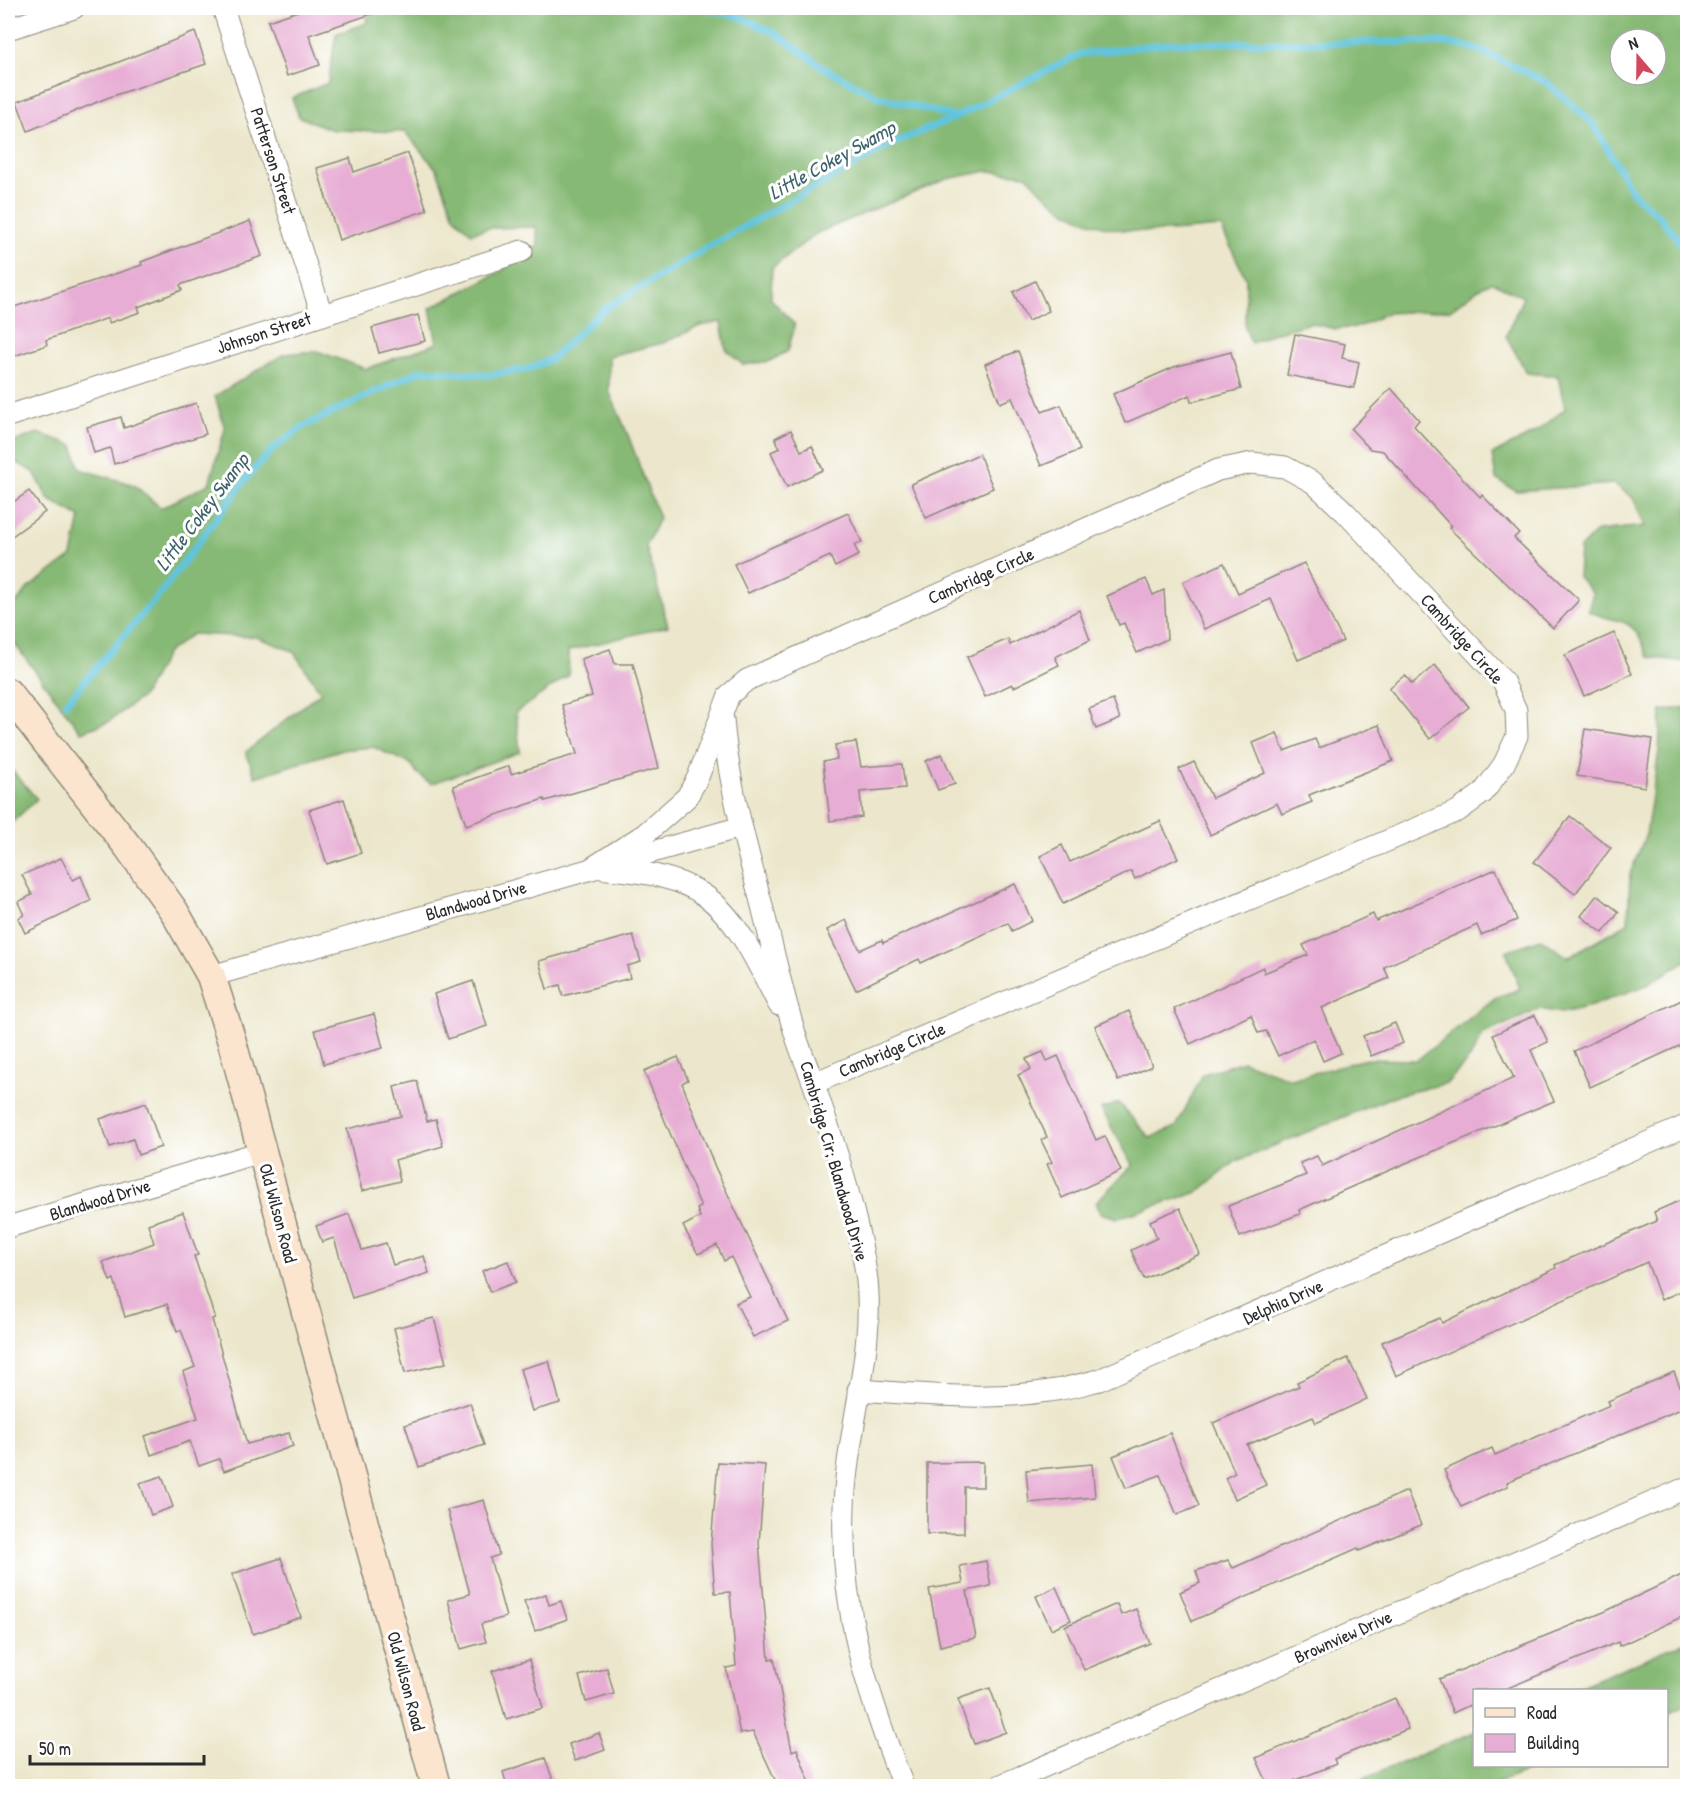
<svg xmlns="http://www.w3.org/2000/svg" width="1695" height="1794" viewBox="0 0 1695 1794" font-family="'Patrick Hand',sans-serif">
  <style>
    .forest { fill: #86b974; stroke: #587250; stroke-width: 1.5; fill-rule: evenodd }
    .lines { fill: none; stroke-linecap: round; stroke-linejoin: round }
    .stream { stroke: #5fc4dd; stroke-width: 7 }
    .building { fill: #e7add4 }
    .street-casing { stroke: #8c897c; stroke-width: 23 }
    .secondary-casing { stroke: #8c897c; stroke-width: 31 }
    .street { stroke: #fff; stroke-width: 21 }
    .secondary { stroke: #fce5cf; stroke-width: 28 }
    .labels { text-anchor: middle; stroke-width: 6; stroke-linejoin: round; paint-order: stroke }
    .street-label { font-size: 18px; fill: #2b2b2b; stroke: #fff }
    .water-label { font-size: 20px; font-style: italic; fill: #3d6169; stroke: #fff }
  </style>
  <rect width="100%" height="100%" fill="#fff"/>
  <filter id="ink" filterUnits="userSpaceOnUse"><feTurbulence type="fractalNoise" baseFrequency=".0167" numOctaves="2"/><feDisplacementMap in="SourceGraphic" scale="12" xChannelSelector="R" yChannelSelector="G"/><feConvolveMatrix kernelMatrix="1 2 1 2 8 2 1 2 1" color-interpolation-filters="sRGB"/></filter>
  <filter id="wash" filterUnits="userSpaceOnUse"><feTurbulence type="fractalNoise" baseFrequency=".008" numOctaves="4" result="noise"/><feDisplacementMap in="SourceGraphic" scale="24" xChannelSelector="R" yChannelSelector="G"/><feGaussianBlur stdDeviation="1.35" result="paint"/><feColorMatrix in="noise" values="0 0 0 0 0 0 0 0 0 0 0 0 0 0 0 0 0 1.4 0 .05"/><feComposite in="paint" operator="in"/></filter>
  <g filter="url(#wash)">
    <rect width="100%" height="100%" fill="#ece7cc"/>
    <g class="forest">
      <path d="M364,8H1687V662L1648,657C1632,612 1624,627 1588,611L1593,593L1578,577L1580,548L1597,531L1645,526L1633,498L1614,484L1516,491L1496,479L1492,455L1536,432L1565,409L1558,376L1527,373L1506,336L1523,297L1492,282L1483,286L1450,310L1387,313L1359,327L1335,329L1310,323L1274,333L1251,343L1245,327L1246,279L1221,227C1162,231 1103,242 1052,201C1043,194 1035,183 1026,175L988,171L947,179L817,233L772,268L771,299L795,325L788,351L770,361L743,365L726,349L721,322L700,326L663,343L609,356V391L628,435L659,518L646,546L668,626L568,651L569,675L516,712L520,752L431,784L417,773L411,764L373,747L340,750L255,777L246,752L321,692L293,651L256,637L192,634L167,653L143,696L108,722L81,732L8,635V614L28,588L72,556L80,517L48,499L34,472L10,459L8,444L38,433L73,445L80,469L134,485L161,508L209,484L225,429L215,396L284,354L317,351L366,369L437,343L430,308L498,273L538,246L536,227L489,228L471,233L454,216L437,170L405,132L333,130L299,117L292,98L328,83L336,34L367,23ZM1620,39H1656V75H1620Z"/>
      <path d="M1687,707V960L1647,985L1591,1006L1561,1013L1540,1009L1483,1034L1470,1058L1447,1083L1394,1096L1235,1162L1198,1192L1117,1218L1100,1213L1096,1202L1133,1165L1101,1109L1119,1103L1150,1138L1176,1127L1203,1074L1243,1061L1291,1079L1366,1059L1417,1060L1495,998L1520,989L1506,951L1541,939L1568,957L1628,923L1630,874L1646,834L1659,751L1661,711Z"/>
      <path d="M8,766L37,799L8,826Z"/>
      <path d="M1687,1641V1704L1667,1713L1666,1690H1572Z"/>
      <path d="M1474,1732V1766H1540L1490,1786H1347Z"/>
    </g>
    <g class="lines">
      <g class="stream">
        <path d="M705,8L740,17L775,33L824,68L879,97L956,117"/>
        <path d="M66,703L163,590L248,476L274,448L304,426L421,370L488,375L529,369L551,359L603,310L706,248L894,143L956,117L1080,54L1171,43L1441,42L1477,49L1546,82L1592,122L1633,193L1660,217L1677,238L1688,259"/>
      </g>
    </g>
    <g id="blocks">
      <g class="building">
        <path d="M307,8H381V11L309,35L320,65L287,76L268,21Z"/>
        <path d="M195,32L206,64L107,98L28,131L17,102Z"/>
        <path d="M408,153L427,210L339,240L317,168L350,158L354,172Z"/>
        <path d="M250,221L262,256L180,285L182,290L138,307L140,312L109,323L108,318L46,340L47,345L8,358V309L142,265L141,262Z"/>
        <path d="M1035,281L1049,311L1028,321L1013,292Z"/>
        <path d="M418,315L425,341L379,353L372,328Z"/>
        <path d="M1295,334L1345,344L1342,358L1359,362L1354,388L1287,375Z"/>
        <path d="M1018,351L1042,412L1061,405L1080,450L1041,466L1012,398L1000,403L985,364Z"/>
        <path d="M1231,352L1241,389L1191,402L1190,395L1125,423L1113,394L1174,367Z"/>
        <path d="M1391,388L1419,420L1414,426L1480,497L1482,495L1519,533L1514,538L1579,600L1553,628L1449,528L1451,526L1383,451L1370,449L1351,429Z"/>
        <path d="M196,403L206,434L114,464L110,448L94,453L87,427L121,417L124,428Z"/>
        <path d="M791,430L801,451L812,446L823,470L787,487L771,452L780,448L775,438Z"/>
        <path d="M979,454L993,488L926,518L911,484Z"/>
        <path d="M29,491L45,512L8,539V506Z"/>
        <path d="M848,513L862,542L854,545L859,555L835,567L830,556L748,593L734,564Z"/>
        <path d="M1224,563L1238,593L1304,563L1343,641L1298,660L1271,599L1204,629L1183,582Z"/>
        <path d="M1146,579L1153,595L1164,590L1167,639L1137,653L1124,623L1119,625L1107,596Z"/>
        <path d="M1079,610L1090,640L1055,657L1059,665L1014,687L1012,684L985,697L967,657L1008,639L1010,645Z"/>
        <path d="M1614,633L1632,674L1584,696L1565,655Z"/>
        <path d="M610,649L615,664H633L659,768L545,801L544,799L466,825L453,786L509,766L511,774L577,754L562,705L592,696L581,659Z"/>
        <path d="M1435,665L1469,707L1430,739L1389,688L1405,675L1412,684Z"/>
        <path d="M1113,700L1120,719L1096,729L1089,709Z"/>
        <path d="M1379,725L1393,761L1309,795L1312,802L1282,814L1277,803L1210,835L1179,769L1194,762L1212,798L1265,773L1253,743L1277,733L1284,751L1315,739L1319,748Z"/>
        <path d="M1585,729L1652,739L1645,787L1577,776Z"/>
        <path d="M856,742L861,767L902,764L905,788L860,792L862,817L830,821L823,762L837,759L835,745Z"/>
        <path d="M942,754L955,784L938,790L926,761Z"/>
        <path d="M344,799L361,853L327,864L309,810Z"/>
        <path d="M1570,816L1611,848L1575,894L1534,862Z"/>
        <path d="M1160,821L1178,858L1135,879L1131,871L1063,904L1040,856L1062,845L1070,862Z"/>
        <path d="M61,858L73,880L81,876L91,901L25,933L18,918L24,915L18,902L32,895L22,875Z"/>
        <path d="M1496,869L1517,920L1481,935L1477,925L1384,967L1389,978L1322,1008L1341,1053L1323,1061L1314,1039L1278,1056L1266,1031L1258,1033L1251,1015L1190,1044L1174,1009L1263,967L1264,973L1308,955L1303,945L1373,914L1376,921Z"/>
        <path d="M1015,884L1032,921L1012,931L1008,923L921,963L919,959L856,990L827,930L846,920L860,950L882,940L883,943Z"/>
        <path d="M1597,895L1619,912L1603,933L1581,916Z"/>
        <path d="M633,935L641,962L627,966L630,978L563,996L560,985L547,989L539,961Z"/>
        <path d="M473,981L487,1026L448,1039L434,994Z"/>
        <path d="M1688,997V1042L1590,1087L1574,1051Z"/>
        <path d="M1129,1011L1152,1066L1118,1081L1095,1026Z"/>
        <path d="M374,1014L383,1048L324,1064L315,1030Z"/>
        <path d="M1535,1015L1548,1042L1531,1050L1554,1101L1406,1163L1299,1210L1300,1214L1240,1237L1228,1206L1306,1175L1300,1163L1317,1156L1322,1166L1514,1078L1493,1035Z"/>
        <path d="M1395,1023L1403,1043L1371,1056L1363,1036Z"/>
        <path d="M1043,1052L1047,1061L1058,1056L1096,1140L1105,1136L1121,1171L1062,1198L1047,1164L1052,1162L1041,1140L1047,1137L1018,1075L1031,1069L1026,1059Z"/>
        <path d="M678,1057L688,1080L682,1083L715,1167L788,1321L753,1337L736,1303L750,1297L731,1257L724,1261L717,1245L698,1254L683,1226L700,1217L697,1209L701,1207L644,1071Z"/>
        <path d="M417,1081L427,1121L436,1119L443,1146L395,1160L400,1181L362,1191L347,1129L401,1116L394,1087Z"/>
        <path d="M146,1103L161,1147L138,1155L133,1139L110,1147L100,1119Z"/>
        <path d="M1688,1197V1288L1661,1300L1647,1262L1396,1376L1382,1342L1440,1318L1442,1323L1556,1268L1555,1265L1657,1221L1654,1212Z"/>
        <path d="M1180,1208L1200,1254L1144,1279L1131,1250L1157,1238L1150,1221Z"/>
        <path d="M183,1212L198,1255L194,1256L215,1318L212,1319L247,1444L289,1433L293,1446L224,1471L219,1459L199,1466L190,1441L151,1455L145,1436L198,1418L183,1372L195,1367L181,1330L177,1331L167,1304L125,1317L114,1279L110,1281L103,1262L154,1243L148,1224Z"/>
        <path d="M349,1214L362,1250L386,1243L393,1265L424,1256L429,1273L352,1298L334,1238L322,1242L316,1226Z"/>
        <path d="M508,1261L516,1282L490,1292L482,1271Z"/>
        <path d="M434,1318L446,1363L405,1373L394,1328Z"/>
        <path d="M1348,1358L1367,1399L1316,1423L1313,1417L1247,1445L1266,1485L1235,1499L1225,1478L1235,1473L1213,1423L1299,1386L1297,1382Z"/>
        <path d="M549,1361L560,1403L532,1411L520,1369Z"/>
        <path d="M1674,1372L1688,1406L1507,1482L1508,1486L1461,1507L1444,1470L1492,1448L1495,1455L1610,1405L1608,1401Z"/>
        <path d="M470,1403L484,1445L419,1467L405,1425Z"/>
        <path d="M1170,1433L1199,1506L1177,1515L1160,1475L1126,1488L1113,1456Z"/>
        <path d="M718,1462L765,1465L759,1543L769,1659L774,1658L792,1751L797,1749L811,1786H778L753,1732L740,1734L726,1668L736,1666L730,1592L715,1593L711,1544Z"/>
        <path d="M983,1462V1487H964V1533L927,1534V1463Z"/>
        <path d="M1092,1464L1095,1497L1029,1503L1026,1470Z"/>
        <path d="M162,1476L173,1507L151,1515L140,1483Z"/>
        <path d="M1407,1491L1421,1525L1359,1551L1358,1548L1192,1621L1180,1592L1200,1583L1196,1571L1228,1560L1233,1568Z"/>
        <path d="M484,1500L499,1555L490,1558L506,1617L481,1624L486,1642L461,1649L448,1600L470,1594L447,1510Z"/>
        <path d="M281,1558L301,1617L253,1634L232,1574Z"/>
        <path d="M986,1561L991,1586L967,1591L976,1638L940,1646L929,1589L963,1583L960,1566Z"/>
        <path d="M1688,1572V1614L1619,1646L1618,1642L1503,1690H1474V1703L1453,1713L1439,1679L1604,1612Z"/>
        <path d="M1056,1587L1071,1620L1051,1629L1036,1596Z"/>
        <path d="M546,1594L549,1605L561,1601L567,1619L535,1631L524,1601Z"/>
        <path d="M1117,1604L1121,1615L1136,1609L1150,1643L1084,1670L1065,1626Z"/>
        <path d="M529,1660L543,1708L506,1719L492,1671Z"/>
        <path d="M607,1668L614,1694L586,1702L579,1676Z"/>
        <path d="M990,1688L1006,1732L974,1744L958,1699Z"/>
        <path d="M1395,1698L1408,1729L1334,1759L1336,1764L1281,1786H1269L1256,1758Z"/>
        <path d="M599,1733L605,1750L575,1761L569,1744Z"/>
        <path d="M545,1758L555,1786H507L503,1772Z"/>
      </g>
    </g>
  </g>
  <g filter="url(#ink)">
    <use href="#blocks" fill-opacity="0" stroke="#8c897c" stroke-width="1.5"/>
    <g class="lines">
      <defs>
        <g id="street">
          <path d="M223,8L322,315"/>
          <path d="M8,29L74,8"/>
          <path d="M8,416L522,251"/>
          <path d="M723,719C728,781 745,842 761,902C772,945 781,988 794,1030C799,1048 807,1065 813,1082C834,1141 857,1212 866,1273C877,1347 846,1432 844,1508C840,1612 867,1691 903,1786"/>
          <path d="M592,868L645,834L687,797L698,777L729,695L747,680L1218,470L1252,463L1285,467L1314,483L1345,512L1503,681L1516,710L1517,736L1504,764L1483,793L1458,811L814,1083"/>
          <path d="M607,869C639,871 677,876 704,895C739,919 760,969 779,1005"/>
          <path d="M211,976L741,827"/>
          <path d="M8,1227L261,1152"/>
          <path d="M858,1390C921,1394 986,1401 1049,1391C1066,1389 1083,1384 1099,1380L1688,1125"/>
          <path d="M999,1786L1688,1487"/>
        </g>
        <path id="secondary" d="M8,693L129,848L174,911L211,976L232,1042L436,1786"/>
      </defs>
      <use href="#street" class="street-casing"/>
      <use href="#secondary" class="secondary-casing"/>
      <use href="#street" class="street"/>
      <use href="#secondary" class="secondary"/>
    </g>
  </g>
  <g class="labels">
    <g class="street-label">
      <text transform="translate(273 161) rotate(72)" y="6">Patterson Street</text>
      <text transform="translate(264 333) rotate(-18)" y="6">Johnson Street</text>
      <text transform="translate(981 576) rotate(-24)" y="6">Cambridge Circle</text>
      <text transform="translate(1462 639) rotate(48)" y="6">Cambridge Circle</text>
      <text transform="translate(476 901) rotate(-16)" y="6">Blandwood Drive</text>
      <text transform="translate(892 1050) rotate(-23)" y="6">Cambridge Circle</text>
      <text transform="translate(834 1161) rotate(74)" y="6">Cambridge Cir; Blandwood Drive</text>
      <text transform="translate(100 1200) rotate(-17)" y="6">Blandwood Drive</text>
      <text transform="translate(278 1213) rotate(75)" y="6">Old Wilson Road</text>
      <text transform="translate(1283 1302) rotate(-24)" y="6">Delphia Drive</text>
      <text transform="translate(1343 1637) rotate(-24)" y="6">Brownview Drive</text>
      <text transform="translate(406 1681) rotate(75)" y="6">Old Wilson Road</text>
    </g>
    <g class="water-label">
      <text transform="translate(832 160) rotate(-29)" y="7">Little Cokey Swamp</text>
      <text transform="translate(202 512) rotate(-53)" y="7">Little Cokey Swamp</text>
    </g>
  </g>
  <rect width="1695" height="1794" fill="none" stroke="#fff" stroke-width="30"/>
  <rect x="1473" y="1689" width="195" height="78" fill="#ffffff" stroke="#aaaaaa" stroke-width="1.5"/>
  <rect x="1485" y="1708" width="30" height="9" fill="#fce5cf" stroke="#aaaaaa" stroke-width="1.5"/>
  <text x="1527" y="1719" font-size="18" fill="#2b2b2b">Road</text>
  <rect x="1485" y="1734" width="30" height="18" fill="#e7add4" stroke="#aaaaaa" stroke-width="1.5"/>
  <text x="1527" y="1749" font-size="18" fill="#2b2b2b">Building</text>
  <g transform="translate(1638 57) rotate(340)"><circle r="28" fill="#ffffff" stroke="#aaaaaa" stroke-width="1.5"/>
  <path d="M0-4.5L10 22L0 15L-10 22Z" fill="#d1495b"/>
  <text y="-9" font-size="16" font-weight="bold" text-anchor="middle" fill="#2b2b2b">N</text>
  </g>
  <path d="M30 1755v9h174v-9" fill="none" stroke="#2b2b2b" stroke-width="3"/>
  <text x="39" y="1755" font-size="18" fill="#2b2b2b" stroke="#ffffff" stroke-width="4.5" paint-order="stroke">50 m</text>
</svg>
